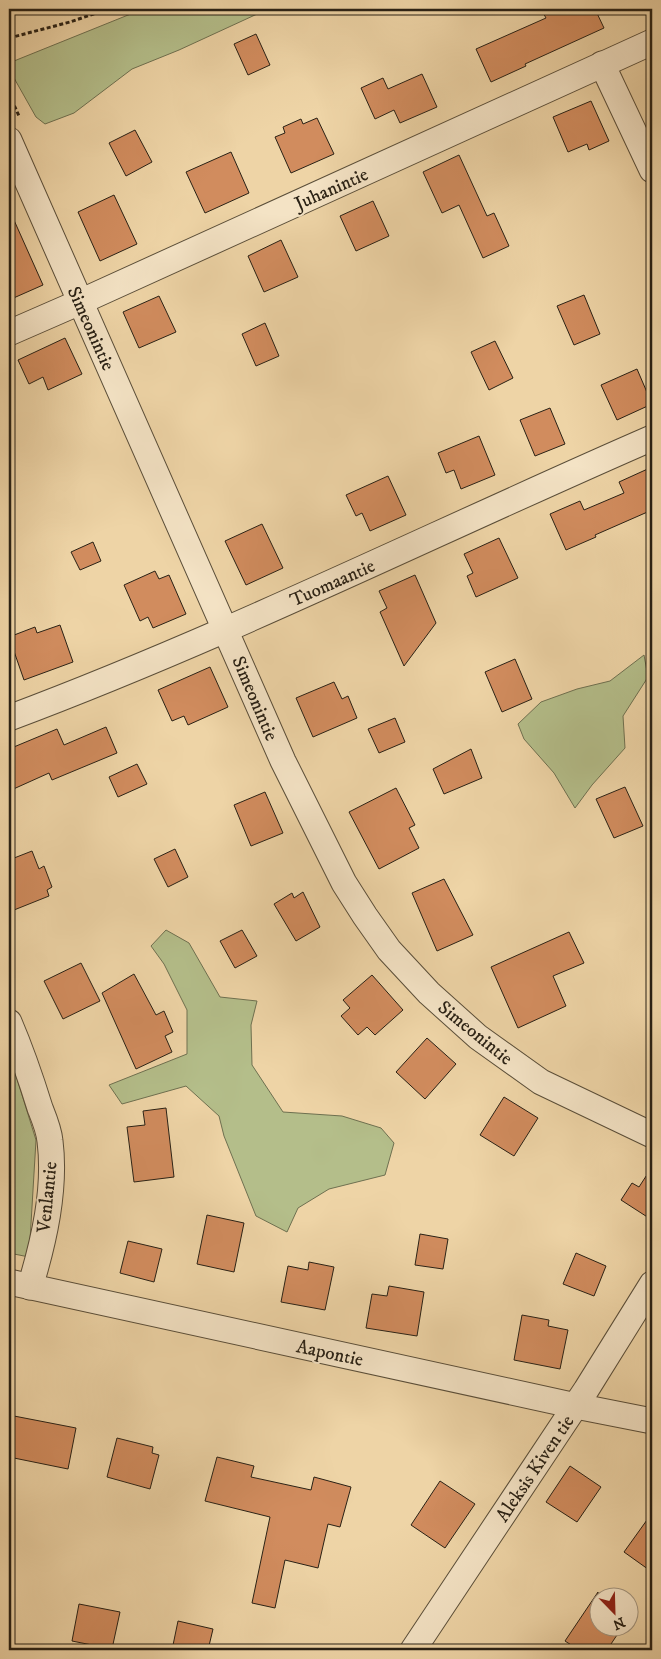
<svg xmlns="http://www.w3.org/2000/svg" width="661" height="1659" viewBox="0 0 661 1659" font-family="'IM FELL DW Pica',serif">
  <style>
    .green { fill: #b4be8a; stroke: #6e7050 }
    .building { fill: #d18c5e; stroke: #292115 }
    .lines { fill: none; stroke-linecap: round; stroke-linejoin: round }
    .street-casing { stroke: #5a4e39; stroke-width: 27 }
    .path { stroke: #292115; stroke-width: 3; stroke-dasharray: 4 2.5; stroke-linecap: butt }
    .street { stroke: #f4e3c5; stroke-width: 25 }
    .labels { text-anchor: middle; stroke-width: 4; stroke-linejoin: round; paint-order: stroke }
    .street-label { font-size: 19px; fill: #292115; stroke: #f4e3c5 }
  </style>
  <rect width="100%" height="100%" fill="#eed4a6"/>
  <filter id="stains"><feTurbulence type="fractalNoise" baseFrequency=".004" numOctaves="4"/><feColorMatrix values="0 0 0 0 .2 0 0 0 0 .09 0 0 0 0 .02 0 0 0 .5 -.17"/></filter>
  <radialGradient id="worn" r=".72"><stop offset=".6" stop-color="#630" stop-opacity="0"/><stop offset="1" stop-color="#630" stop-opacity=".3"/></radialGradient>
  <g class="green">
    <path d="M143,9H268L179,50L132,69L74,113L45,124L36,117L14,78V61Z"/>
    <path d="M644,655L648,677L623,716L625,748L592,785L575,808L554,773L524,739L518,724L541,702L577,689L610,681Z"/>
    <path d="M166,930L189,943L220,997L257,1001L251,1025L252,1065L283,1112L342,1116L381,1128L394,1143L385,1175L329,1189L298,1208L287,1232L256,1216L224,1136L219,1116L186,1086L122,1104L109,1085L187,1054V1010L164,964L151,946Z"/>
    <path d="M9,1053L36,1140L29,1257L9,1253Z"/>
  </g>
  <g class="building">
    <path d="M541,9H595L604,28L525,64L526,66L491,82L476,49L546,18Z"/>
    <path d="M256,34L270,65L248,75L234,44Z"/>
    <path d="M422,74L437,107L400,123L394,110L375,119L361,88L383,78L388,89Z"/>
    <path d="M591,101L609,141L589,150L587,144L568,152L553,117Z"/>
    <path d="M317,118L334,154L291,173L275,137L285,133L283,127L301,119L303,124Z"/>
    <path d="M135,130L152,162L126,176L109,143Z"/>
    <path d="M231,152L249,193L205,213L186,172Z"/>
    <path d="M459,155L487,216L494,213L509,246L483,258L459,205L442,213L423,172Z"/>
    <path d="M114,195L137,244L100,261L78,212Z"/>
    <path d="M373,201L389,236L356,251L340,216Z"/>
    <path d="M9,209L43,285L9,300Z"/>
    <path d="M281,240L298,277L264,292L248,256Z"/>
    <path d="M584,295L600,334L574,345L557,306Z"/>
    <path d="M159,296L176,332L139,348L123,312Z"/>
    <path d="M265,323L279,356L256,366L242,334Z"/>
    <path d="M65,338L82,374L48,390L43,377L29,384L18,360Z"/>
    <path d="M495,341L513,378L489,390L471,352Z"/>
    <path d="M637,369L652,404L617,420L601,385Z"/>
    <path d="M550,408L565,444L535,456L520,420Z"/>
    <path d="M479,436L495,475L461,489L454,470L446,473L438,453Z"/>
    <path d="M652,467V510L595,535L596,537L566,550L550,514L580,501L584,510L624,493L619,482Z"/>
    <path d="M388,476L406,515L370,531L362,513L356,516L346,495Z"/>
    <path d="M262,524L283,568L246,585L225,541Z"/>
    <path d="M499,538L518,578L476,597L467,576L473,573L464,554Z"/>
    <path d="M93,542L101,561L80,570L71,552Z"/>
    <path d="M155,571L159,579L169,575L186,614L153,628L148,617L140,621L124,585Z"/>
    <path d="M415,575L436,623L404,666L380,612L387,608L379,591Z"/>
    <path d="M60,625L73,662L24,680L9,637L35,627L37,633Z"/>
    <path d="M515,659L532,699L502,712L485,672Z"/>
    <path d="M210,667L228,707L188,725L184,716L172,721L158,690Z"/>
    <path d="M334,682L342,699L348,696L357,718L313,737L296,698Z"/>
    <path d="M395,718L405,742L379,753L368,729Z"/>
    <path d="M106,727L117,753L52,780L49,773L9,791V749L57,729L64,745Z"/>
    <path d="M471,749L482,778L444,794L433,769Z"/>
    <path d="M137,764L147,784L118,797L109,777Z"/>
    <path d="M625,787L643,826L614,838L596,799Z"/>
    <path d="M396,788L415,825L409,828L419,848L379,869L349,812Z"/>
    <path d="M265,792L283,833L251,846L234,805Z"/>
    <path d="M175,849L188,877L168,887L154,859Z"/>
    <path d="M32,851L39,869L44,866L52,887L47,890L49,896L9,912V860Z"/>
    <path d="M444,879L473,935L437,951L412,893Z"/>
    <path d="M303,892L320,927L296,941L274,904L292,893L294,898Z"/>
    <path d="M242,930L257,956L235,968L220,941Z"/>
    <path d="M569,932L584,963L553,976L566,1006L518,1028L491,967Z"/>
    <path d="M81,963L100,1001L63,1019L44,981Z"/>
    <path d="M134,974L156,1015L164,1011L173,1032L165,1036L172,1052L136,1069L102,993Z"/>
    <path d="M372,975L403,1010L375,1035L367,1027L358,1035L341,1016L350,1008L343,1000Z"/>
    <path d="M427,1038L456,1064L425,1099L396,1072Z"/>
    <path d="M504,1097L538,1118L514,1156L480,1135Z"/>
    <path d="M166,1108L174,1177L134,1182L127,1127L145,1125L143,1111Z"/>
    <path d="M652,1167V1220L621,1200L632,1183L639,1187Z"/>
    <path d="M207,1215L244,1223L234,1272L197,1264Z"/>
    <path d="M420,1234L448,1239L443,1269L415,1265Z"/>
    <path d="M128,1241L162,1249L154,1282L120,1273Z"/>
    <path d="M576,1253L606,1266L594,1296L563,1284Z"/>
    <path d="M309,1262L334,1267L325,1310L281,1302L288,1266L308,1270Z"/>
    <path d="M389,1286L424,1292L417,1336L366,1328L372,1294L387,1296Z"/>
    <path d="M522,1315L549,1320L548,1326L568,1330L560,1369L514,1360Z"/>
    <path d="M14,1416L76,1428L68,1469L9,1457V1439Z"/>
    <path d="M117,1438L153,1447L152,1453L159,1455L150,1489L107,1477Z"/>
    <path d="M217,1457L254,1466L251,1477L311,1490L314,1477L351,1487L340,1527L328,1524L318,1568L285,1560L275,1608L252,1603L270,1517L205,1501Z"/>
    <path d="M570,1466L601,1487L577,1522L546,1502Z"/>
    <path d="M440,1481L475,1504L445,1548L411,1525Z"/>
    <path d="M652,1513V1572L624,1552Z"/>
    <path d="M598,1592V1626H623L607,1650H579L565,1641Z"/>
    <path d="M79,1604L120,1612L112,1649L72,1641Z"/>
    <path d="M178,1621L213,1629L208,1650H172Z"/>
  </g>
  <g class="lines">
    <defs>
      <g id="street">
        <path d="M602,64L652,170"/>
        <path d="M9,140L283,761L344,883L365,916L389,950L429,993L478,1037L541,1082L652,1135"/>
        <path d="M9,333L80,302L652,42"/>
        <path d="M9,718C228,636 438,531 652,438"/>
        <path d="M9,1022C21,1050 31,1079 40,1108C44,1118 49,1130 50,1141C56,1189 44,1241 30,1287"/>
        <path d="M9,1282L576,1406L652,1421"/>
        <path d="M413,1650L586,1390L652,1284"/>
      </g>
    </defs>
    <use href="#street" class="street-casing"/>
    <g class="path">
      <path d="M9,38L70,22L108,9"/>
      <path d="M9,94L19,116"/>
    </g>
    <use href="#street" class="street"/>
  </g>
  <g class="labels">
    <g class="street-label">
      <text transform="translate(331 188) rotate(-24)" y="7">Juhanintie</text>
      <text transform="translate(92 328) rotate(66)" y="7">Simeonintie</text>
      <text transform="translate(332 582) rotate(-24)" y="7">Tuomaantie</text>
      <text transform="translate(256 698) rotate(67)" y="7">Simeonintie</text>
      <text transform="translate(476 1032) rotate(39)" y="7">Simeonintie</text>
      <text transform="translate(46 1197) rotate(-84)" y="7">Venlantie</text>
      <text transform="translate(330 1352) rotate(12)" y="7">Aapontie</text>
      <text transform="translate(534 1468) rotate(-56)" y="7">Aleksis Kiven tie</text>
    </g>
  </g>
  <rect width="661" height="1659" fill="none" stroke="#eed4a6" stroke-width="30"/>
  <rect x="10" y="10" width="641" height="1639" fill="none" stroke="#292115" stroke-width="2.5"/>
  <rect x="15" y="15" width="631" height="1629" fill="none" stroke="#292115"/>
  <g transform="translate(614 1612) rotate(157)"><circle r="24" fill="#f4e3c5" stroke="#a3957f"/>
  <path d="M0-4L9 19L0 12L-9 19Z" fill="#8f2418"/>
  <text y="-8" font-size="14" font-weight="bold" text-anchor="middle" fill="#292115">N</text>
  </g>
  <rect width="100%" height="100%" filter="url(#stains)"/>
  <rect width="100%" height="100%" fill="url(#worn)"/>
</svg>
